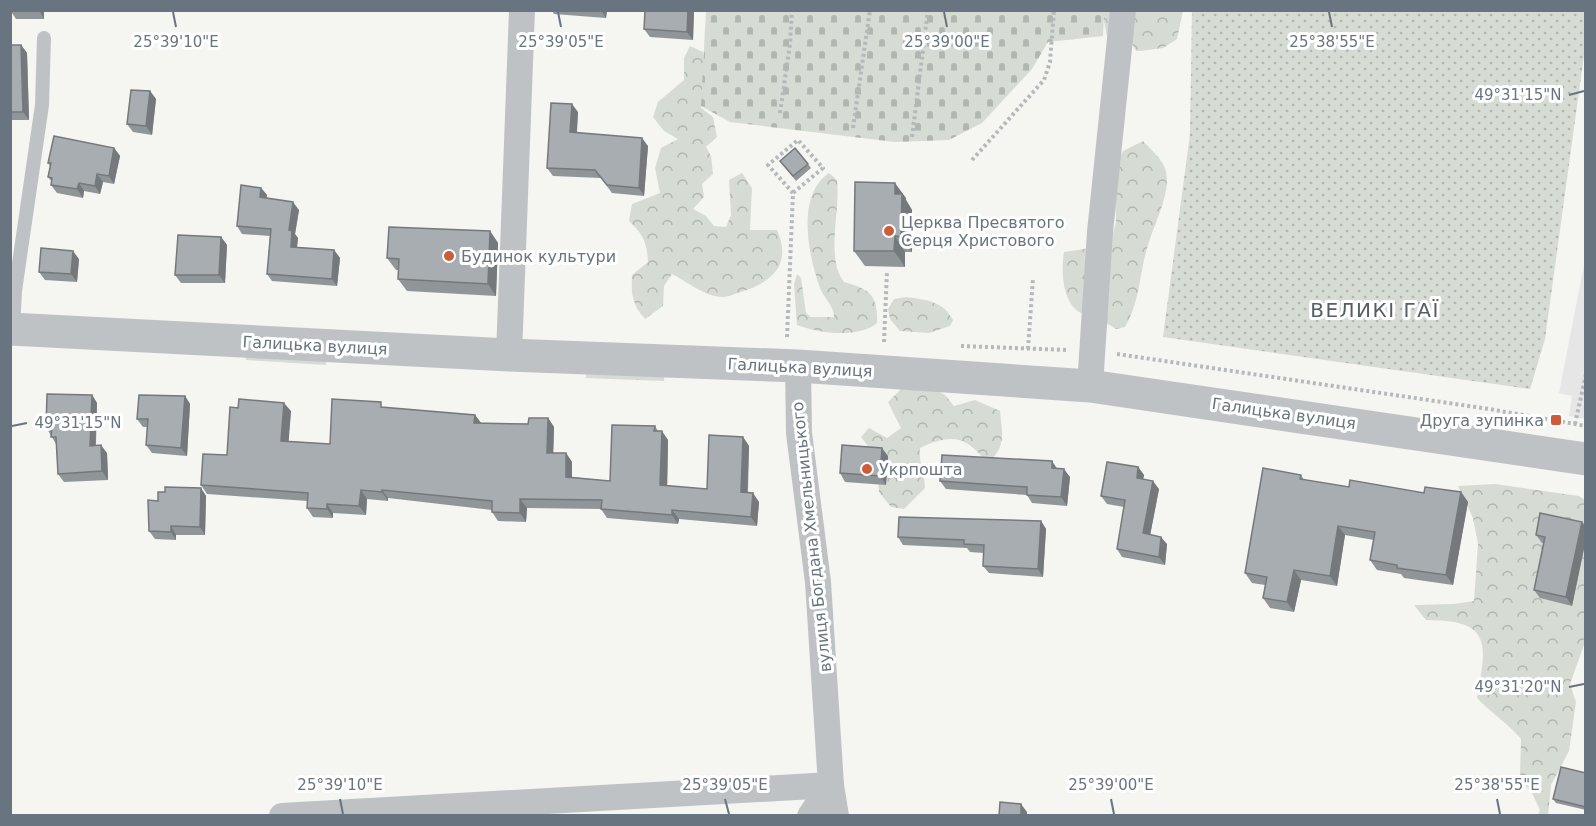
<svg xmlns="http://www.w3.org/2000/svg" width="1596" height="826" viewBox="0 0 1596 826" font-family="'DejaVu Sans',sans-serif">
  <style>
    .built { fill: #e5e6e5 }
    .grass { fill: url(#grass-tufts) }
    .forest { fill: url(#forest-crowns) }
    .cemetery { fill: url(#cemetery-stones) }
    .garden { fill: url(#garden-dots) }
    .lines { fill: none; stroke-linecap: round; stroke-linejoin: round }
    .path { stroke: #b6b9bb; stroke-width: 4; stroke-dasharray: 3 3; stroke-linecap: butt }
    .service { stroke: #bfc2c5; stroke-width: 14 }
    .minor { stroke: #bfc2c5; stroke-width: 26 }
    .tertiary { stroke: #bfc2c5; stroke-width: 33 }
    .wall { fill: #909598 }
    .shaded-wall { fill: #75797c }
    .building { fill: #a7adb1; stroke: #75797c; stroke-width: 1.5 }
    .ticks { fill: none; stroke: #68747f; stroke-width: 2 }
    .poi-dot { fill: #cb5d3b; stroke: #fff; stroke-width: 2 }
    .labels { text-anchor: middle; stroke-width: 6; stroke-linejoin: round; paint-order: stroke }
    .poi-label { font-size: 16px; fill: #68747f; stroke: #fff; text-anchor: start }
    .street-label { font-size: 16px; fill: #68747f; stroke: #fff }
    .quarter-label { font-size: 20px; letter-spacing: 1.5px; fill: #555e65; stroke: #fff }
    .ticks-label { font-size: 15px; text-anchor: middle; fill: #68747f; stroke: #fff; stroke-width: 6; stroke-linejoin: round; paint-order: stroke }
  </style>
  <defs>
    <pattern id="grass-tufts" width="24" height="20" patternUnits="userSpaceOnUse" patternTransform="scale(1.5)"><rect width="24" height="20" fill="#d6dbd4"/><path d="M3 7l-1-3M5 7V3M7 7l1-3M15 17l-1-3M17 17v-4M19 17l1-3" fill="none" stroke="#b1b6b1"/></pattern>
    <pattern id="forest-crowns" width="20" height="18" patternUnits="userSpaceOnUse" patternTransform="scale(1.5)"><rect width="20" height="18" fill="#d6dbd4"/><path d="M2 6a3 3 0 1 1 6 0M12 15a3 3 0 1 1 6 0" fill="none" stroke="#b1b6b1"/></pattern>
    <pattern id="cemetery-stones" width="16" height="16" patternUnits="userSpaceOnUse" patternTransform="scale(1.5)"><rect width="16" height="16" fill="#d6dbd4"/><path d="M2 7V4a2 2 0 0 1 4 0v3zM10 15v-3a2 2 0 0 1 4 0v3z" fill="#b1b6b1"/></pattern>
    <pattern id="garden-dots" width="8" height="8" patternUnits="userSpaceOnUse" patternTransform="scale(1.5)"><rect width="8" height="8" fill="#d6dbd4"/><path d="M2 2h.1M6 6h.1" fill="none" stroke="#b1b6b1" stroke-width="1.8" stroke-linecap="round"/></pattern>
  </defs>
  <rect width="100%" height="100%" fill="#f5f5f2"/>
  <path class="built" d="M1585,260V419L1569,416L1572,396L1559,393Z"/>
  <g class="grass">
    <path d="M246,348L327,353L326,365L246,360Z"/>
    <path d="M587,365L665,369L664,381L586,378Z"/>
  </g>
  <g class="forest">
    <path d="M1102,11H1183L1177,39L1163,48L1140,51H1136L1132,44L1109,47Z"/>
    <path d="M690,46L703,52L705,68L701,108L713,117L717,137L706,147L711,156L713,174L702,184L704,197L693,209L706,216L714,226L726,227L731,215L729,180L742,173L752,188L750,230H777C792,264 773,282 741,292C736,293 729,297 723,297C705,297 688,282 672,274L664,286L663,306L645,319C632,304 631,294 632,275L648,262C647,242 643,234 629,221L632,204L660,193L655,168L661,148L678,139L664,131L653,117L658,102L684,80V58Z"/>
    <path d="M1143,141C1149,148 1160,157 1164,166C1174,187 1155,222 1149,242C1139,271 1141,300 1125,327L1116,329C1105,321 1093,319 1081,313C1062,303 1061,271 1064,252L1110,245L1116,222L1115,168L1123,151Z"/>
    <path d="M829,173L837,180C841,209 825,258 844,282C869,289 878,294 877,323C858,339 818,333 797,325L794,284L797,274L801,278L806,313L811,317H834C834,306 824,298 820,288C808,255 796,195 829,173Z"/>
    <path d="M906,297C927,300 943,301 953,320L950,326L929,333L900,331L890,319L888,309L894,299Z"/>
    <path d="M927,385L945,395L954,406L975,400L1000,411C1002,436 1007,444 988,464C966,436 953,433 920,448C918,461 925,474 925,488L904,509L891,507L879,492L877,458L861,437L869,428L887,438L901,428L888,402L901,389Z"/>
    <path d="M1495,484L1579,496L1585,500V642L1570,684L1576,702L1569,751L1551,785L1548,815H1538L1540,810L1532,793L1520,779L1521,739C1508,723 1491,713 1477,698C1487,643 1492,620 1426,620L1414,605L1454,604L1474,601L1478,544L1473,518L1458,486Z"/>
  </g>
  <path class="cemetery" d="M706,11L1104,10V11L1103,36L1048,42L1032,69L982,123L949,140L895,142L730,122L701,106Z"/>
  <path class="garden" d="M1192,11H1585V48L1545,339L1530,389L1163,337L1190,134Z"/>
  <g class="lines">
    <g class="path">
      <path d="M780,113L790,44L792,10"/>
      <path d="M853,128L870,10"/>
      <path d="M912,137L928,10"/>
      <path d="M972,160L1044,80L1050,62L1054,10"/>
      <path d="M787,337L793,193L768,165L798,140L823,168L793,193"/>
      <path d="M884,342L887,271"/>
      <path d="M961,346L1068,350"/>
      <path d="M1028,349L1033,278"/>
      <path d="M1117,354L1489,409L1586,426"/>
      <path d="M1575,424L1586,374"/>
    </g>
    <path class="service" d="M13,329L15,291L42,105L44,38"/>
    <g class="minor">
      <path d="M509,355L522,10"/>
      <path d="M798,366L799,433L818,582L831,785L836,816"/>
      <path d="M1090,386L1100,232L1123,10"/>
      <path d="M282,816L831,785"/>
      <path d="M810,816L831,785"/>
    </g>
    <path class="tertiary" d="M10,329L509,355L798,366L1090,386L1586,459"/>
  </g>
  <g class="wall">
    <path d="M10,10H44V19H16Z"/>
    <path d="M552,10H607L606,18L554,14Z"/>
    <path d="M694,10L693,40L650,37L644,29Z"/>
    <path d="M10,45H21L27,53L29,120H10Z"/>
    <path d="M150,91L156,99L152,135L133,132L127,124Z"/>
    <path d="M578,112L577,133L648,146L644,196L612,193L601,178L553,176L547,168Z"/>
    <path d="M114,148L120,156L114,184L103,182L100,194L84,191L83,198L57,193L51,185L52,182L48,177L50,166L48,163Z"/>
    <path d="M780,161L808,164L811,168L796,181Z"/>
    <path d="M261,188L267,195L266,198L299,210L295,234L298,238L297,247L334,250L340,258L337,286L272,281L267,274L270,236L242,234L237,226Z"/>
    <path d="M906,198V200L912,210V252H905V267L865,266L854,251Z"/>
    <path d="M490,231L498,243L496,296L407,291L398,279L399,270H396L387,258Z"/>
    <path d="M221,237L227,245L225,283H181L175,275Z"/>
    <path d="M79,259L77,282L45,280L39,272Z"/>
    <path d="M92,395L97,403L96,445L107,453L108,480L64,482L58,474L56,444L46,427Z"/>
    <path d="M185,396L190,404L187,456L152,453L146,445L147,427H143L137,419Z"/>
    <path d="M385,408L475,415L481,423L528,424L548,418L554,427L553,453H566L572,462V477L610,481L655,426L658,431L668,440L667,486L707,489L743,437L749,446L748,492L759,502L757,526L679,519L678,524L607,518L601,509L527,508L526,522L498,521L492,512V510L388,498V501L367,499L366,515L333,513V518L313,517L307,508L308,501L207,494L201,485L227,455L291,411L288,441L330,444Z"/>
    <path d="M888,456L886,485L845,482L840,473Z"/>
    <path d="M1138,467L1144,475L1143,479L1159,489L1150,535L1167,544L1165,565L1122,557L1117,549L1124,507L1107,504L1101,496Z"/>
    <path d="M1057,468L1070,477L1067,506L1032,503L1027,495L946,489L940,481Z"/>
    <path d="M1301,475L1304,480L1349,487L1424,493L1461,492L1468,502L1453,585L1404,578L1401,574L1377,570L1370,560L1374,540L1345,535L1337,586L1301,580L1294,612L1270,608L1263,598L1265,585L1252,583L1245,573Z"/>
    <path d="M201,488L206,496L205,535H176V540L155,539L149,531L158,501L165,492Z"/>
    <path d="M1041,521L1046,529L1043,577L989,573L983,566L984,553L970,552L967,548L903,545L898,537Z"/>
    <path d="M1582,522L1586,527V539L1572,606L1540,598L1534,590L1544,543H1542L1536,535Z"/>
    <path d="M1586,773V810L1556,803L1553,799Z"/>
  </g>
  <g class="shaded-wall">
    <path d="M39,10H44V19Z"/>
    <path d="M601,10H607L606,18Z"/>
    <path d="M688,10H694L693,40L687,32Z"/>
    <path d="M21,45L27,53L29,120L23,112Z"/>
    <path d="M150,91L156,99L152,135L146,126Z"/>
    <path d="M572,104L578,112L576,140L570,132Z"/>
    <path d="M642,138L648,146L644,196L639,188Z"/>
    <path d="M114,148L120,156L114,184L109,176Z"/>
    <path d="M97,174L103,182L100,194L95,186Z"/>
    <path d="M79,183L84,191L83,198L77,189Z"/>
    <path d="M895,183L906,198V200L912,210V252L901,237L895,194Z"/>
    <path d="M261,188L267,195L266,204L260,197Z"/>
    <path d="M293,202L299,210L295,234L298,238L296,255L291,247L289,230Z"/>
    <path d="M490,231L498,243L496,296L488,284Z"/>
    <path d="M895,236L905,252V267L894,251Z"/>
    <path d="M221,237L227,245L225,283L219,275Z"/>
    <path d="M334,250L340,258L337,286L332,279Z"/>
    <path d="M73,251L79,259L77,282L71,274Z"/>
    <path d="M92,395L97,403L95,454L90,446Z"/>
    <path d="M185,396L190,404L187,456L181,448Z"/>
    <path d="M284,403L291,411L288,450L281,441Z"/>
    <path d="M475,415L481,423H474Z"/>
    <path d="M548,418L554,427L553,462L547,453Z"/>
    <path d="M662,431L668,440L667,494L660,485Z"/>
    <path d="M743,437L749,446L747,501L741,492Z"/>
    <path d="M101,445L107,453L108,480L102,471Z"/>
    <path d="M882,448L888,456L886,485L880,476Z"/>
    <path d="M566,453L572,462V486L566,477Z"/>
    <path d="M1052,461L1058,470L1052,468Z"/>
    <path d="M1138,467L1144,475L1142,486L1137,478Z"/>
    <path d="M1064,469L1070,477L1067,506L1061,497Z"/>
    <path d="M1153,481L1159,489L1149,541L1143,533Z"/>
    <path d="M201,488L206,496L205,535L200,527Z"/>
    <path d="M361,490L367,499L366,515L359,506Z"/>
    <path d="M382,490L388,498V501L382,492Z"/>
    <path d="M1461,492L1468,502L1453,585L1446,575Z"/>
    <path d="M753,493L759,502L757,526L751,517Z"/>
    <path d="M520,499L527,508L526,522L520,513Z"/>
    <path d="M327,504L333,513V518L327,509Z"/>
    <path d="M672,510L679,519L678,524L672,515Z"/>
    <path d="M1041,521L1046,529L1043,577L1038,569Z"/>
    <path d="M1582,522L1586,527V539L1572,606L1566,597Z"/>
    <path d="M171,526L176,535V540L171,532Z"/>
    <path d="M1338,526L1345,535L1337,586L1330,576Z"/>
    <path d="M1161,537L1167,544L1165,565L1159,557Z"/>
    <path d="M1294,570L1301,580L1294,612L1287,602Z"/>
    <path d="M1021,804L1027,812V816H1021Z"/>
  </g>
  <g class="building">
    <path d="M645,10H688L687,32L644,29Z"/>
    <path d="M10,45H21L23,112H10Z"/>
    <path d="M131,90L150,91L146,126L127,124Z"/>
    <path d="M551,103L572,104L570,132L642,138L639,188L607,185L595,170L547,168Z"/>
    <path d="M54,136L114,148L109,176L97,174L95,186L79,183L77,189L51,185L52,178L48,177L51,163H48Z"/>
    <path d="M795,148L808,164L793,176L780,161Z"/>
    <path d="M855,182L895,183V194H902L901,237L895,236L894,251H854Z"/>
    <path d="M241,185L261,188L260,197L293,202L289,230L292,231L291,247L334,250L332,279L267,274L271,229L237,226Z"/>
    <path d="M389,227L490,231L488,284L398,279L399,259L387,258Z"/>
    <path d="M178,235L221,237L219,275H175Z"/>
    <path d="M41,248L73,251L71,274L39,272Z"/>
    <path d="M47,394L92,395L90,446L101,445L102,471L58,474L56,437H51L52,427H46Z"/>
    <path d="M139,395L185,396L181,448L146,445L148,419H137Z"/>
    <path d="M239,399L284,403L281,441L330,444L332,399L381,402V407L475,415L474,423L528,424L529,418H548L547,453H566V477L610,481L612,425L655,426L654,431H662L660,485L707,489L709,435L743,437L741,492L753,493L751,517L672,510V515L601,509L602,500L520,499V513L492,512V501L382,490V492L361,490L359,506L327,504V509L307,508L308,493L201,485L203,454L227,455L230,407L238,408Z"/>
    <path d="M842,445L882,448L880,476L840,473Z"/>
    <path d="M942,455L1052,461V468L1064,469L1061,497L1027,495V487L940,481Z"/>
    <path d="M1107,462L1138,467L1137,478L1153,481L1143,533L1161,537L1159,557L1117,549L1125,500L1101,496Z"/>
    <path d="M1263,468L1301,475L1300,479L1349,487L1350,480L1424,493L1425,487L1461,492L1446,575L1397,568V565L1370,560L1375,532L1338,526L1330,576L1294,570L1287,602L1263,598L1267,577L1245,573Z"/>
    <path d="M165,487L201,488L200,527L171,526V532L149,531L148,500L158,501V492H165Z"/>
    <path d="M1540,513L1582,522L1566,597L1534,590L1545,537L1536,535Z"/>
    <path d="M899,517L1041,521L1038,569L983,566L984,545L964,544V540L898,537Z"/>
    <path d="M1561,767L1586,773V807L1553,799Z"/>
    <path d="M1000,802L1021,804V816H999Z"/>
  </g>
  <path class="ticks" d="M173,12L176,27M558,12L561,27M944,12L947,27M1329,12L1332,27M1569,95L1584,91M12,426L27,423M1569,687L1584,684M340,799L343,814M725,799L729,814M1111,799L1114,814M1497,799L1500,814"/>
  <g class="poi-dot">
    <circle cx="889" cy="231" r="6"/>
    <circle cx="449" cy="256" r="6"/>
    <rect x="1550" y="414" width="12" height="12" rx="3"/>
    <circle cx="867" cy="469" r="6"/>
  </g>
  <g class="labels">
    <g class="poi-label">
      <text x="901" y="228">Церква Пресвятого<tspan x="901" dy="18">Серця Христового</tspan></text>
      <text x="461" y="262">Будинок культури</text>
      <text x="1544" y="426" text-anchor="end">Друга зупинка</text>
      <text x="879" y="475">Укрпошта</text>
    </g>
    <g class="street-label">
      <text transform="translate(315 345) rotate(3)" y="6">Галицька вулиця</text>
      <text transform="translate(800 367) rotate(3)" y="6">Галицька вулиця</text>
      <text transform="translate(1284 413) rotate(8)" y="6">Галицька вулиця</text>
      <text transform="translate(811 537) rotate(-96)" y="6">вулиця Богдана Хмельницького</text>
    </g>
    <g class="quarter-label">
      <text x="1375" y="317">ВЕЛИКІ ГАЇ</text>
    </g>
  </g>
  <g class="ticks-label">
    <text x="176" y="47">25°39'10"E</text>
    <text x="561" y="47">25°39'05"E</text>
    <text x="947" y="47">25°39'00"E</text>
    <text x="1332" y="47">25°38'55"E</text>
    <text x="1518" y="100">49°31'15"N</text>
    <text x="78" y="428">49°31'15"N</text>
    <text x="1518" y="692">49°31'20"N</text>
    <text x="340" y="790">25°39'10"E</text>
    <text x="725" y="790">25°39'05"E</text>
    <text x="1111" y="790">25°39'00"E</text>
    <text x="1497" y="790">25°38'55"E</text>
  </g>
  <rect width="1596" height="826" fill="none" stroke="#68747f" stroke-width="24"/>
</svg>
